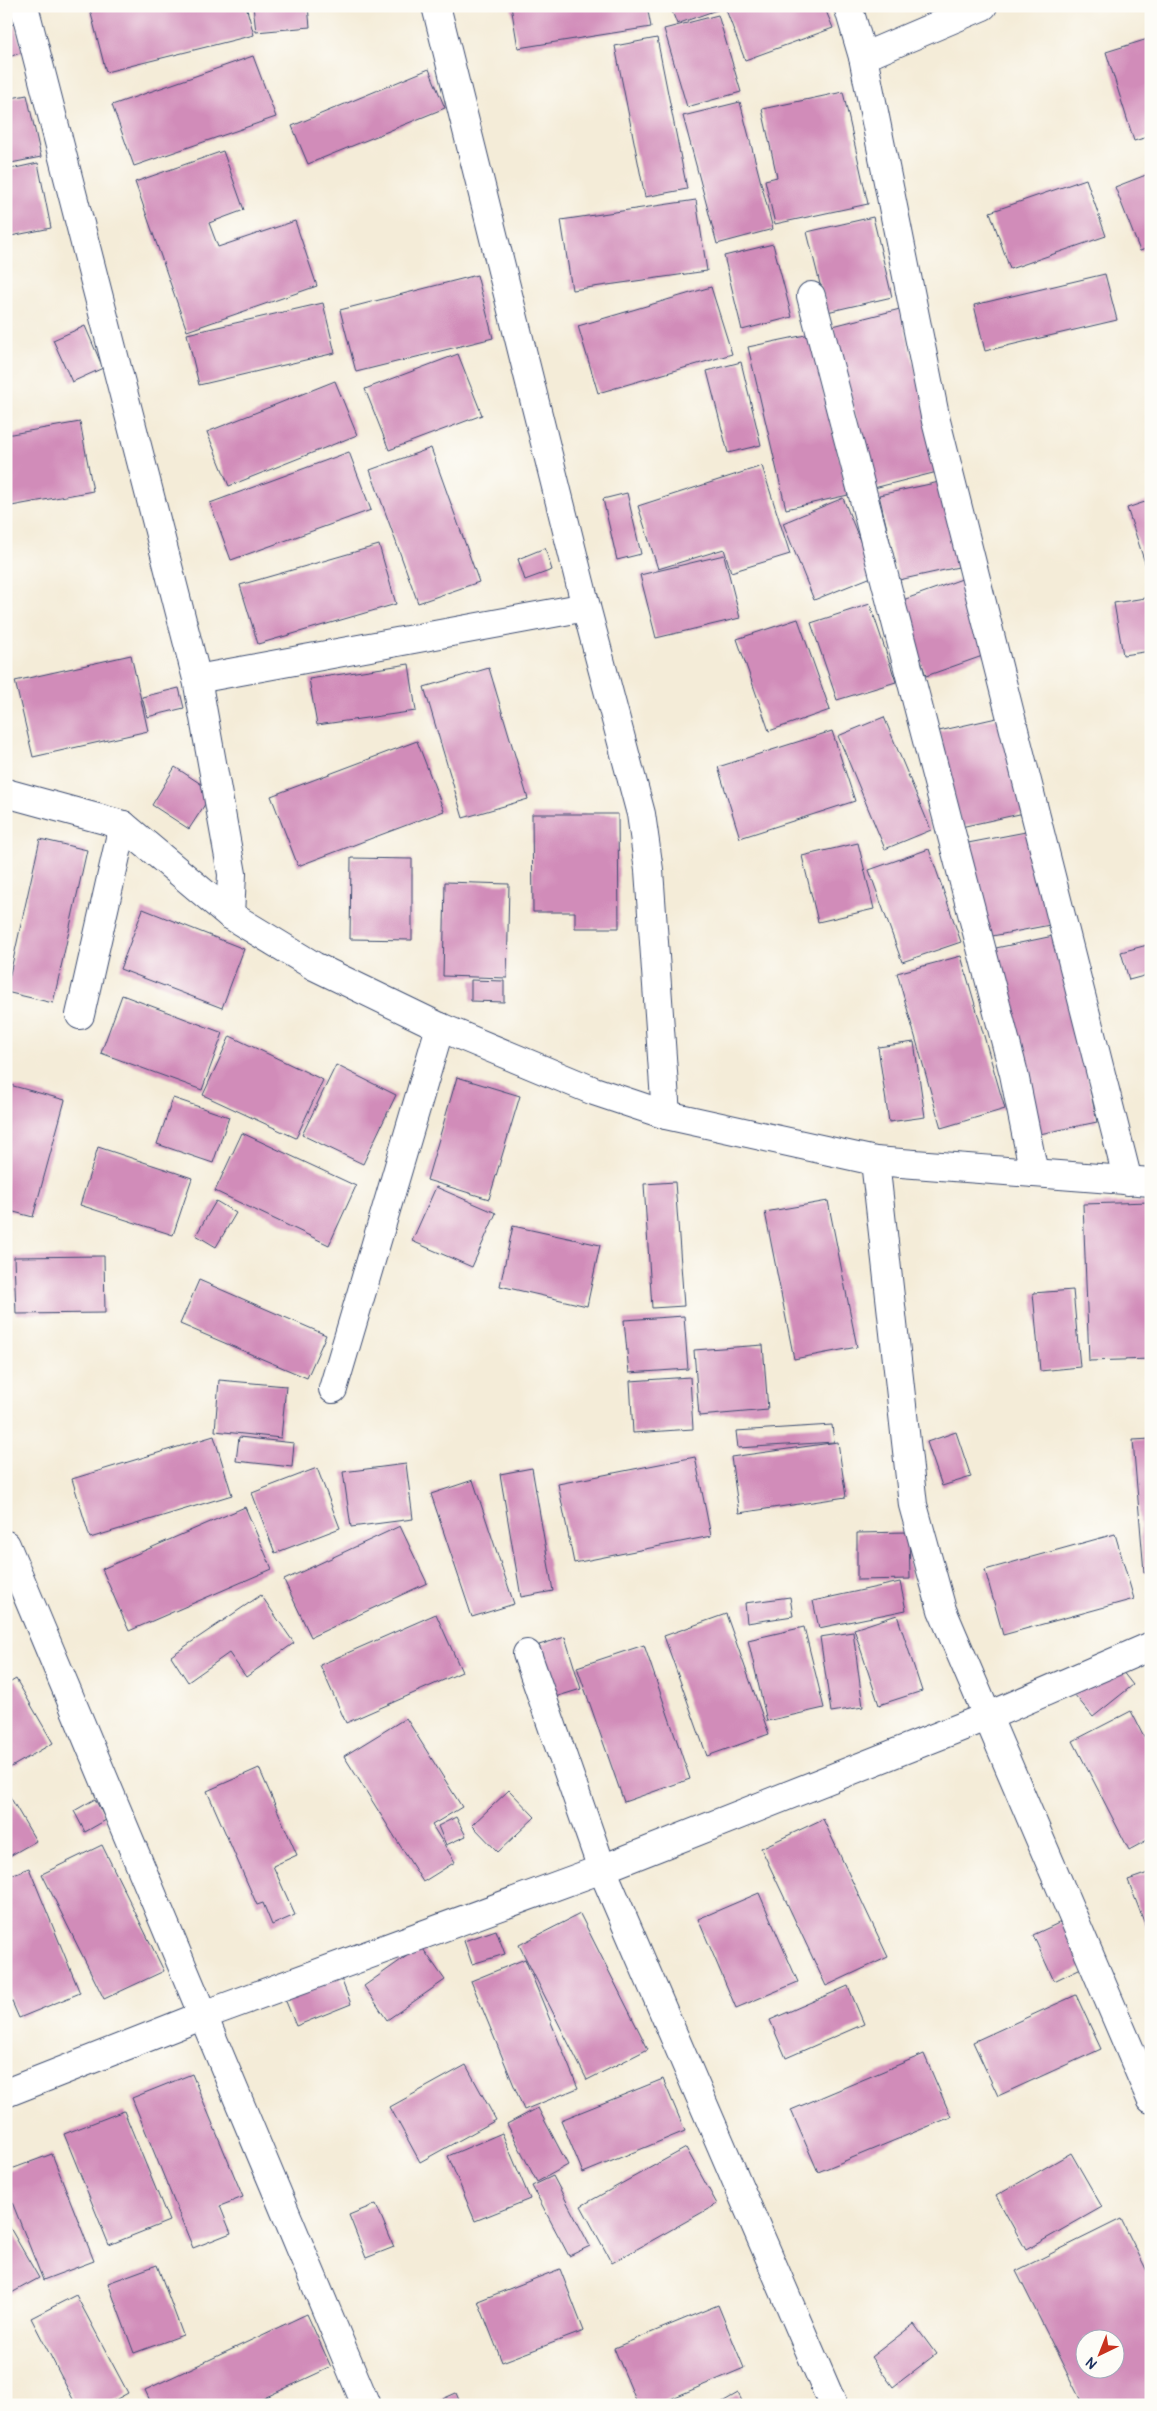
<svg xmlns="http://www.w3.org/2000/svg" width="1157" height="2411" viewBox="0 0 1157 2411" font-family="Pangolin,sans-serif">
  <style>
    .building { fill: #d18cb9; fill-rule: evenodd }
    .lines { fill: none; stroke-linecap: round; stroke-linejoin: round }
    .street-casing { stroke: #3c4b70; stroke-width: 30 }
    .street { stroke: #fff; stroke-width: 28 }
  </style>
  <rect width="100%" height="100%" fill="#fdfcf7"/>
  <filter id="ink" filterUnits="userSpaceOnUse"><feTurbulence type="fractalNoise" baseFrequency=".02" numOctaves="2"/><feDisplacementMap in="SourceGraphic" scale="10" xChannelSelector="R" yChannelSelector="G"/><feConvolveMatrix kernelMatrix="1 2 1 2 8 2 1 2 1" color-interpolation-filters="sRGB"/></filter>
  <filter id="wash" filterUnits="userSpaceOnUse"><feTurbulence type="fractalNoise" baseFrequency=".0096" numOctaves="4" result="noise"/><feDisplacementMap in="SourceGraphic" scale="20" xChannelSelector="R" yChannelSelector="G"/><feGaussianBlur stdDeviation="1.12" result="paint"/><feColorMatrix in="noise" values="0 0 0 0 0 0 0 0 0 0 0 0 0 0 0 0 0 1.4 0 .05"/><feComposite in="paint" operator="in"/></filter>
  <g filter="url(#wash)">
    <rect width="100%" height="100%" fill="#f4ecd8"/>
    <g id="blocks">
      <g class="building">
        <path d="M89,6H246L254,35L106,72Z"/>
        <path d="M253,6H308L310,27L256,32Z"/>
        <path d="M511,6H647L651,27L518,48Z"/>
        <path d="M670,6H824L833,28L745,60L725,7L677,24Z"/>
        <path d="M718,15L741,92L687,107L664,29Z"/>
        <path d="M14,24L23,52L6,58V27Z"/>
        <path d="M657,38L687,189L645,197L615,46Z"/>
        <path d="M1151,38V136L1134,141L1106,52Z"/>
        <path d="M253,56L276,117L134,166L112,105Z"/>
        <path d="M429,69L445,108L308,164L292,126Z"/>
        <path d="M843,92L868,204L775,224L765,180L777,177L762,109Z"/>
        <path d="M27,95L41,157L6,164V99Z"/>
        <path d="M740,102L773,229L717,244L683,116Z"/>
        <path d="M223,151L244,210L209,223L218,247L295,221L317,286L187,331L135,182Z"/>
        <path d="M38,163L51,228L6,237V170Z"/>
        <path d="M1151,173V247L1140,251L1115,187Z"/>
        <path d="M1086,179L1106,236L1010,269L990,212Z"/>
        <path d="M696,200L707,271L572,290L561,220Z"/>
        <path d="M873,217L892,297L827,312L807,232Z"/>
        <path d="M773,244L792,317L742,330L724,256Z"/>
        <path d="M1105,274L1117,320L985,351L974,305Z"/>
        <path d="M477,275L493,338L356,372L340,310Z"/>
        <path d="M711,287L732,354L598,393L578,326Z"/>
        <path d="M323,303L335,353L199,385L187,334Z"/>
        <path d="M900,309L941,471L874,488L833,326Z"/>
        <path d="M85,326L103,368L72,382L53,340Z"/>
        <path d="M810,334L848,495L786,509L748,347Z"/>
        <path d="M458,354L482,415L389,450L365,389Z"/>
        <path d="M741,362L761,445L728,453L707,371Z"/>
        <path d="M335,381L357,435L229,486L207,432Z"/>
        <path d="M80,422L93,491L6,507V435Z"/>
        <path d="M431,448L479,582L418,603L370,470Z"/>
        <path d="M349,452L371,510L231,560L210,503Z"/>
        <path d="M762,466L790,554L731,572L724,549L658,569L638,506Z"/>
        <path d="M944,481L963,566L899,580L879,495Z"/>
        <path d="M627,493L641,554L617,560L603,499Z"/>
        <path d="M843,498L874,576L814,600L783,523Z"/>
        <path d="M1151,500V571L1148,572L1127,508Z"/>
        <path d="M379,545L396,604L258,644L240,585Z"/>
        <path d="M545,548L552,570L525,580L518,559Z"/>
        <path d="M724,555L740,618L656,638L640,575Z"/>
        <path d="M962,579L988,654L926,676L900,601Z"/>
        <path d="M1151,597V651L1123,655L1114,603Z"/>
        <path d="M870,604L896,682L837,700L811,623Z"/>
        <path d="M798,619L830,710L769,731L737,639Z"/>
        <path d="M131,655L148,731L33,757L15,681Z"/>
        <path d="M409,664L416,711L317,725L309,679Z"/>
        <path d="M489,668L528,799L463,818L424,687Z"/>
        <path d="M179,688L184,708L147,717L142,697Z"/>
        <path d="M884,717L931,830L885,849L838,736Z"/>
        <path d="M1001,717L1024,813L961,827L939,731Z"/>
        <path d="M832,731L855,801L740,838L718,767Z"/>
        <path d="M417,741L444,811L298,866L271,796Z"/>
        <path d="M175,767L213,792L189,829L152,805Z"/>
        <path d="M532,814H618L619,928H575V912H533Z"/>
        <path d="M1031,831L1050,925L987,937L968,843Z"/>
        <path d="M40,839L87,850L53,1003L6,992Z"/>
        <path d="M858,843L874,909L818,922L802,856Z"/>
        <path d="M929,849L961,942L902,962L869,870Z"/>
        <path d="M351,858L412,859V940L350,939Z"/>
        <path d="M445,882L509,884L507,978L443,976Z"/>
        <path d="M143,909L244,949L222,1008L120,969Z"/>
        <path d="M1058,935L1097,1122L1035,1135L996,948Z"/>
        <path d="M1151,944V974L1129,980L1121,952Z"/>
        <path d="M961,956L1005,1109L941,1128L897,973Z"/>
        <path d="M471,980L504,981V1002L471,1001Z"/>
        <path d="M122,995L223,1033L202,1090L101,1053Z"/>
        <path d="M230,1036L323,1080L296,1138L203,1095Z"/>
        <path d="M914,1042L925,1117L889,1122L878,1047Z"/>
        <path d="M336,1065L396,1095L363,1164L302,1135Z"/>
        <path d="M457,1077L520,1096L489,1199L427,1180Z"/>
        <path d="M6,1084L65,1100L33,1217L6,1210Z"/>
        <path d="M173,1098L229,1117L213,1163L157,1144Z"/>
        <path d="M242,1133L356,1186L329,1245L215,1191Z"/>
        <path d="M98,1147L192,1178L173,1235L80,1205Z"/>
        <path d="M675,1182L684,1306L652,1308L644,1184Z"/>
        <path d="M436,1187L496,1213L472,1267L412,1241Z"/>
        <path d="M216,1201L236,1213L216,1247L196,1235Z"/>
        <path d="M828,1201L857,1347L794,1359L765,1212Z"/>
        <path d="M1150,1202L1151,1359L1089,1361L1083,1204Z"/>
        <path d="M513,1226L600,1245L587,1306L500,1286Z"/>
        <path d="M104,1256L105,1313L16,1314L14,1257Z"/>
        <path d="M199,1280L326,1335L307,1378L180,1324Z"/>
        <path d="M1073,1290L1080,1367L1040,1371L1033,1293Z"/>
        <path d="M684,1316L688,1369L629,1373L624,1320Z"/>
        <path d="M763,1345L768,1410L699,1416L694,1350Z"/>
        <path d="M690,1377L693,1429L633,1433L630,1381Z"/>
        <path d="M219,1380L286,1386L281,1438L215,1431Z"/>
        <path d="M832,1425L834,1442L738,1448L736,1431Z"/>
        <path d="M956,1432L971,1477L942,1486L927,1442Z"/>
        <path d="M214,1436L232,1495L90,1538L72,1479Z"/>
        <path d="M239,1437L294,1443L292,1467L236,1461Z"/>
        <path d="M1151,1439V1571L1144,1572L1133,1440Z"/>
        <path d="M838,1442L846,1497L739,1513L731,1457Z"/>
        <path d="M695,1457L711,1536L574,1563L558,1484Z"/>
        <path d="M406,1464L413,1519L351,1527L343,1472Z"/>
        <path d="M317,1468L340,1528L275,1553L252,1493Z"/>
        <path d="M532,1468L553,1591L521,1597L500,1474Z"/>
        <path d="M473,1480L514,1604L472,1617L431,1494Z"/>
        <path d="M245,1507L272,1569L129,1631L102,1569Z"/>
        <path d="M400,1526L427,1583L311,1637L284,1580Z"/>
        <path d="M909,1532L910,1579L857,1580V1533Z"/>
        <path d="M1115,1534L1134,1599L1003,1635L985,1570Z"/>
        <path d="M900,1582L906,1610L819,1628L813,1601Z"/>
        <path d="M261,1595L294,1643L246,1677L229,1653L188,1682L171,1656Z"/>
        <path d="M790,1597L793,1616L747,1623L745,1603Z"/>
        <path d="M436,1614L462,1672L346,1723L320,1665Z"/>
        <path d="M726,1614L769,1734L707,1756L664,1636Z"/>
        <path d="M897,1615L922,1691L879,1705L854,1629Z"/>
        <path d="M804,1627L824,1708L767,1721L748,1640Z"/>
        <path d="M853,1632L863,1707L831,1712L820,1637Z"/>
        <path d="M565,1637L581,1689L555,1697L539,1645Z"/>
        <path d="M644,1645L690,1779L624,1802L577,1667Z"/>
        <path d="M1115,1662L1133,1685L1093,1717L1074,1694Z"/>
        <path d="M16,1679L53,1743L6,1770V1685Z"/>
        <path d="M1131,1711L1151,1750V1838L1129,1850L1073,1741Z"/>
        <path d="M406,1718L462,1807L432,1825L455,1862L423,1882L344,1756Z"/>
        <path d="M259,1768L297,1855L273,1866L295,1915L272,1925L263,1903L257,1905L207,1791Z"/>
        <path d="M6,1790L36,1841L6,1858Z"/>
        <path d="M509,1790L535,1817L498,1852L472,1825Z"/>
        <path d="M95,1799L106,1820L85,1832L74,1811Z"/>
        <path d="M456,1817L466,1836L446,1845L438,1826Z"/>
        <path d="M823,1819L888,1957L826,1986L761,1848Z"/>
        <path d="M102,1845L164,1971L104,1999L42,1874Z"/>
        <path d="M29,1868L80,1993L19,2018L6,1988V1877Z"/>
        <path d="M1151,1872V1940L1128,1880Z"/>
        <path d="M759,1893L798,1982L736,2008L698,1919Z"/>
        <path d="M580,1914L648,2049L587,2080L519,1945Z"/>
        <path d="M1061,1922L1083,1967L1054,1981L1033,1935Z"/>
        <path d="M496,1930L505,1954L472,1964L464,1941Z"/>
        <path d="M421,1946L445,1980L387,2020L364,1986Z"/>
        <path d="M525,1959L578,2088L524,2110L471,1981Z"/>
        <path d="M340,1976L351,2004L296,2026L285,1999Z"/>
        <path d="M848,1986L864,2024L786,2058L770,2020Z"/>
        <path d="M1076,1995L1101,2049L998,2096L973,2042Z"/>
        <path d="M924,2054L951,2117L818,2172L791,2110Z"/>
        <path d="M466,2065L496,2120L420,2162L390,2107Z"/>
        <path d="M192,2074L243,2197L220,2206L231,2233L193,2248L132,2098Z"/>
        <path d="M663,2079L685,2131L583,2173L561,2120Z"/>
        <path d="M538,2108L568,2165L537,2182L507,2124Z"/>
        <path d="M124,2111L169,2221L109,2245L64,2134Z"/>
        <path d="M502,2133L530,2199L475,2221L448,2156Z"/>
        <path d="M686,2148L717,2204L612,2263L581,2206Z"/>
        <path d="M1071,2153L1102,2207L1026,2250L996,2196Z"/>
        <path d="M52,2154L94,2261L43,2280L6,2187V2171Z"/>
        <path d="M553,2176L590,2246L569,2256L532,2186Z"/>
        <path d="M376,2204L394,2247L366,2258L349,2215Z"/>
        <path d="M1121,2219L1151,2279V2405H1083L1016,2271ZM1084,2338H1114V2368H1084Z"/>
        <path d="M6,2221L39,2278L6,2296Z"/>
        <path d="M157,2265L183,2335L134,2353L108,2283Z"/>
        <path d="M560,2269L584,2331L502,2362L478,2301Z"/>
        <path d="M76,2295L128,2393L106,2405H76L31,2318Z"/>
        <path d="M718,2305L744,2368L656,2405H638L614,2348Z"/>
        <path d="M307,2314L331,2367L249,2405H152L145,2390Z"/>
        <path d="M914,2324L936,2354L893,2387L871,2357Z"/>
        <path d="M456,2393L461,2405H429Z"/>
        <path d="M738,2393L744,2405H717Z"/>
      </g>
    </g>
  </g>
  <g filter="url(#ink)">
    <use href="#blocks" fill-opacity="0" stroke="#3c4b70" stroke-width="1"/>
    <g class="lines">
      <defs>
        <g id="street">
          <path d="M24,6L197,679L232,874L230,915"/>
          <path d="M436,6L586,607L641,814L649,870L666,1115"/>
          <path d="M848,6L863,57L936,421L1128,1181"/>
          <path d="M863,57L983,6"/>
          <path d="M811,296L1014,1074L1034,1173"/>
          <path d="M197,679L586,607"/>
          <path d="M6,793L123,825L230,915L314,966L440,1027L594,1091L666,1115L875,1161L1151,1182"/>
          <path d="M80,1015L123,825"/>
          <path d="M875,1161L913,1505L942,1610L1151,2099"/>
          <path d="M333,1389L440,1027"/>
          <path d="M6,1545L366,2405"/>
          <path d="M527,1654L602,1869L833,2405"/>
          <path d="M6,2093L204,2015L602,1869L989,1716L1151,1646"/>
        </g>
      </defs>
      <use href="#street" class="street-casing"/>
      <use href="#street" class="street"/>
    </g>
  </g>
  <rect width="1157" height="2411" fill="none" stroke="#fdfcf7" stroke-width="25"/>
  <g transform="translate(1100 2354) rotate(223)"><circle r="24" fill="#fdfcf7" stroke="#a3aaba"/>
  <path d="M0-4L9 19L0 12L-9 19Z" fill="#c8321e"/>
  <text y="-8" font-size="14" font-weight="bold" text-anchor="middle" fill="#1b2f5e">N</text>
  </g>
</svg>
